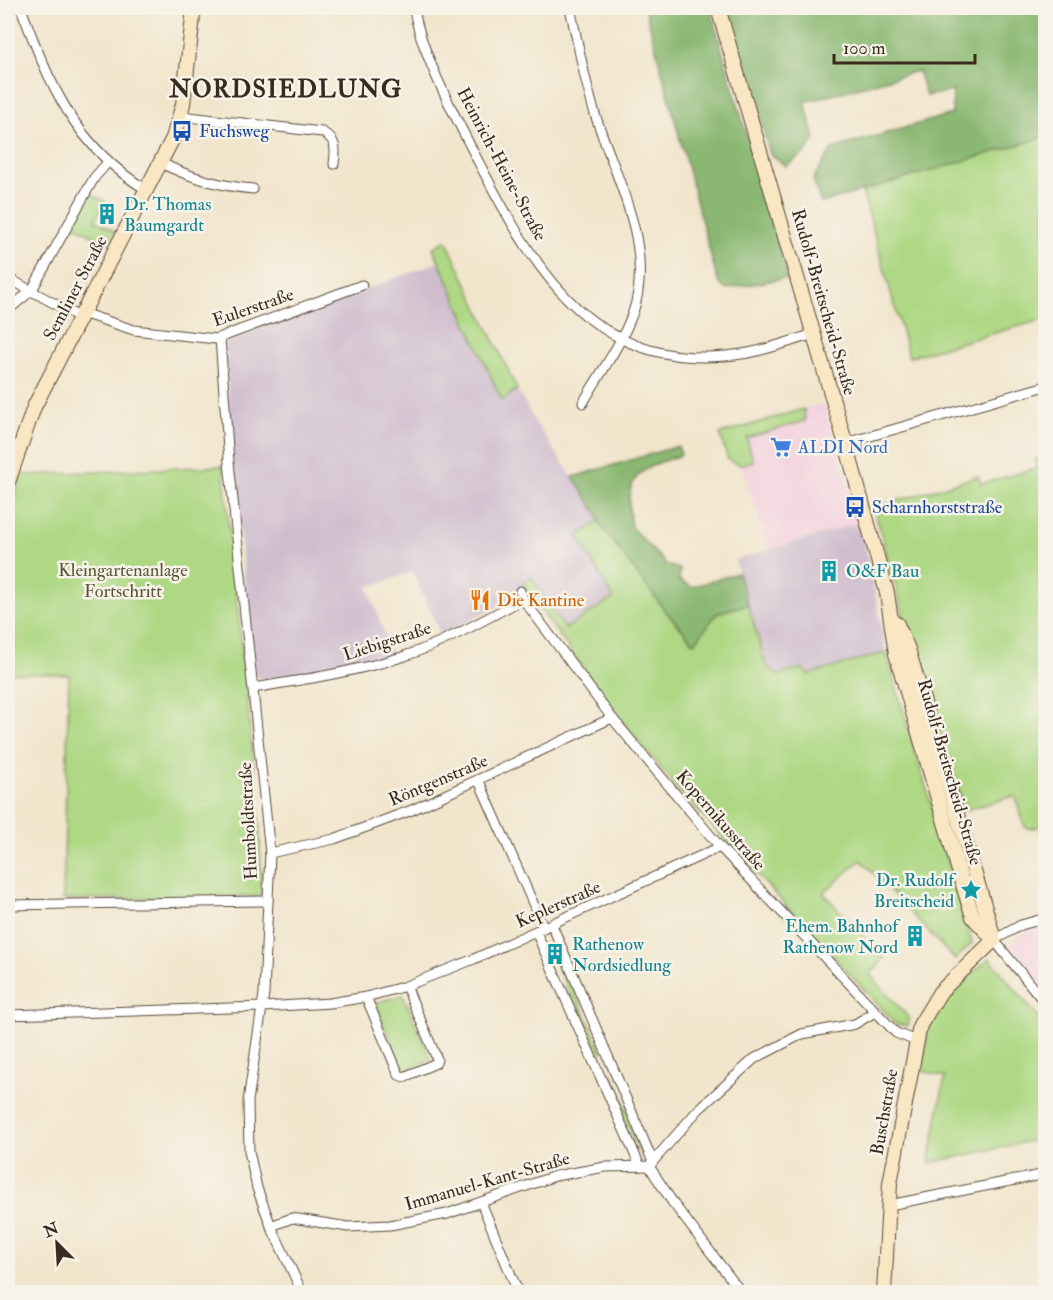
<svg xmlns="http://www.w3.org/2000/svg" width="1053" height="1300" viewBox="0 0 1053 1300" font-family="'IM FELL Double Pica',serif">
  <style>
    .built { fill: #f3cfde }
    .industrial { fill: #cfbdce }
    .green { fill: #aed884; stroke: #748151; stroke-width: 1.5 }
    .forest { fill: #8ab872; stroke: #627148; stroke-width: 1.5 }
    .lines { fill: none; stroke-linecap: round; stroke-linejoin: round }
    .street-casing { stroke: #564638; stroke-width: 11 }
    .secondary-casing { stroke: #564638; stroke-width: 16 }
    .street { stroke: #fff; stroke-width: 9 }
    .secondary { stroke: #f9e7c3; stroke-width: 14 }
    .labels { text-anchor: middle; stroke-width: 5; stroke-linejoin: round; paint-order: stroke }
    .transit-label { font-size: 18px; fill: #164399; stroke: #f7f3e8; text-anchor: start }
    .street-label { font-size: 18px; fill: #3b2a1e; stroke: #f7f3e8 }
    .culture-label { font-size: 18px; fill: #0d838f; stroke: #f7f3e8; text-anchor: start }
    .shop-label { font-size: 18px; fill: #366cbe; stroke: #f7f3e8; text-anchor: start }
    .park-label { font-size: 18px; fill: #585638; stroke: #f7f3e8 }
    .food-label { font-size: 18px; fill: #c56008; stroke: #f7f3e8; text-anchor: start }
    .district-label { font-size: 24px; font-weight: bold; letter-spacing: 1.5px; fill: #3b2a1e; stroke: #f7f3e8 }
  </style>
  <rect width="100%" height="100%" fill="#f7f3e8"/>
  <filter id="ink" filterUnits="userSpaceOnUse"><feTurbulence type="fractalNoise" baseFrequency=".0167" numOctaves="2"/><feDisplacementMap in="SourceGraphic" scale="12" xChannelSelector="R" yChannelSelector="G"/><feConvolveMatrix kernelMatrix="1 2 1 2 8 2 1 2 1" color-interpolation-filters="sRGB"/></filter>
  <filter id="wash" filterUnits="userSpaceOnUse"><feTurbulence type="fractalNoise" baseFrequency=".008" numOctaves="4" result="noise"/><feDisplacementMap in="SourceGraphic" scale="24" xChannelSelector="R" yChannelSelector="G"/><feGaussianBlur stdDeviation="1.35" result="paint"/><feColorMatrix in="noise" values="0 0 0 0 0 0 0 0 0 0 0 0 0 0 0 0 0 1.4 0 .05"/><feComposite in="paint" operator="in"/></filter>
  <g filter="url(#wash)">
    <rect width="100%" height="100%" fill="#f1e5cc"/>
    <g class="built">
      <path d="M824,404L859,523L769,549L741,465L753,461L747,438L804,421V409Z"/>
      <path d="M1045,924L1046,925L1045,993L1010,945L1026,930Z"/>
    </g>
    <g class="industrial">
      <path d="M439,262L501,401L517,389L537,425L597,514L599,522L579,536L613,597L565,629L531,577L523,582L527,591L441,636L413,572L368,587L392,655L349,668L265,681L254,675L233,465L225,345L228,340Z"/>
      <path d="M859,523L868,558L886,652L808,675L802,668L779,675L766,666L735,560Z"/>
    </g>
    <g class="green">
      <path d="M1045,137V319L909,357L862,190Z"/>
      <path d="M89,193L105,201L95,220L115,231L108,244L72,224Z"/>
      <path d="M446,240L517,389L502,401L433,248Z"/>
      <path d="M804,409L805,421L747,438L753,461L741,465L728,460L720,434Z"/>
      <path d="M1045,456V825L1030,829L1025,827L1015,796L965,810L902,610L874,508L978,476L981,484L1037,468L1035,459Z"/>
      <path d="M223,466L259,818L262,892L260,896L63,900L69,675L8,673V523L21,475Z"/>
      <path d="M599,522L666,612L694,643L717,613L748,604L766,666L779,675L802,668L808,675L886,652L972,943L955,960L861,860L823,893L884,958L870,975L909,1018L907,1026L896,1024L677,788L619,717L527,591L523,582L531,577L565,629L613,598L578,536Z"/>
      <path d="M559,956L602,1052L596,1055L554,958Z"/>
      <path d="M989,958L1045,1025V1138L929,1163L945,1077L919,1070L928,1028L936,1012L948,996Z"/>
      <path d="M403,995L431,1059L403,1071L375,1003Z"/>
      <path d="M611,1073L644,1150L643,1152L638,1151L605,1075Z"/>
    </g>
    <g class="forest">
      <path d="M645,8H710L788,278L725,289L718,282Z"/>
      <path d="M729,8H1045V137L821,203L813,179L832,149L952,114L953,91L926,96L918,71L805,102L815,139L806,152L786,166L770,154Z"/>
      <path d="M678,446L681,455C635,470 624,477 631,527L667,565L680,569L679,580L691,587L738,573L748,604L717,613L695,643L666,612L599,523L597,513L573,477Z"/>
    </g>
  </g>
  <g filter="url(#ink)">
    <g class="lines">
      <defs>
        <g id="street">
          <path d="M21,8C49,83 75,147 147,190"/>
          <path d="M414,8C419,49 457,120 477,159C537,275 597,379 748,353C770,349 793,340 814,334"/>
          <path d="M570,8C578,43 584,79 595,114C614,174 651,238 636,302C628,335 600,373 583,403"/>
          <path d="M180,116L322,132C337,140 336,149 334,164"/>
          <path d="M161,163C191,178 219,186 253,189"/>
          <path d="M8,278L79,317"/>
          <path d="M8,310L32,290L94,178L108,162"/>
          <path d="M82,313L134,330L216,339L362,285"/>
          <path d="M220,338L229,462L270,853L264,994L248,1101L249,1151L257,1188L271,1226L302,1292"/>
          <path d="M846,443L1046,386"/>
          <path d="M520,591L523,599L612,718L720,847L896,1033L916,1041"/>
          <path d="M253,688C303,680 353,672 402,657C444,643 484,620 523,599"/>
          <path d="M479,781L544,928"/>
          <path d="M270,853L334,839L412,810L612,718"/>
          <path d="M8,905L268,901"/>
          <path d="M1046,918L1021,925L994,940L1046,1004"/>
          <path d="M552,925L653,1162"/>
          <path d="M536,932L640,1166"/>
          <path d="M366,997L399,1075L404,1077L436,1063L437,1059L406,986"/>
          <path d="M8,1015L262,1007L330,1003L366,997L406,986L474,959L720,847"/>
          <path d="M649,1166L673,1203L741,1292"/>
          <path d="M1042,1175L1046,1190"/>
          <path d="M481,1202L518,1292"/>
          <path d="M889,1205L1046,1174"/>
          <path d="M271,1226L292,1218L348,1227L390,1225L447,1214L555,1176L605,1167L649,1166L698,1110L754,1059L802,1034L855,1024L875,1012"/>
        </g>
        <g id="secondary">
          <path d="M718,8L849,455L887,593L896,654L966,895L973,917L994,940"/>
          <path d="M8,482L34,407L173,138L183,104L194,8"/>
          <path d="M897,624L908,649L993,935"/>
          <path d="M884,1292L890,1183L920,1025L940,992L994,940"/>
        </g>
      </defs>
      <use href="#street" class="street-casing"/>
      <use href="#secondary" class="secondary-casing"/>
      <use href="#street" class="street"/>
      <use href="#secondary" class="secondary"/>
    </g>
  </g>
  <defs>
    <symbol id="bus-bare" viewBox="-9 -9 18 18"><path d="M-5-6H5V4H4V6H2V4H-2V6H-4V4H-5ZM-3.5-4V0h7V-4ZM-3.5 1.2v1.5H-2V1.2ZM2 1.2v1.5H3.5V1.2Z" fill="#1a4fb4" stroke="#f7f3e8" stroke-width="2.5" paint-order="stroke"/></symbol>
    <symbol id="building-bare" viewBox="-9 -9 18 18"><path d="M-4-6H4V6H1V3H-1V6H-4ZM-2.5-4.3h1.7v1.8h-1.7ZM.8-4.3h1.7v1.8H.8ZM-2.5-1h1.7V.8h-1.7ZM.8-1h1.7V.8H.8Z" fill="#0f9aa8" stroke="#f7f3e8" stroke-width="2.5" paint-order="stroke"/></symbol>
    <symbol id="supermarket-bare" viewBox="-9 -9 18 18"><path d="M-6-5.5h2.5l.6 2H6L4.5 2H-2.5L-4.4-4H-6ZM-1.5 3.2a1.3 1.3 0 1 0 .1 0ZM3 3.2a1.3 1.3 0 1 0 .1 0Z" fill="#3f7fe0" stroke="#f7f3e8" stroke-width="2.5" paint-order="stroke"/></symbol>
    <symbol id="restaurant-bare" viewBox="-9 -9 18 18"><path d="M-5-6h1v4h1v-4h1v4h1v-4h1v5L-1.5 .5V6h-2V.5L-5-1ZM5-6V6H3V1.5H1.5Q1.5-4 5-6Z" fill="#e8710a" stroke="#f7f3e8" stroke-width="2.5" paint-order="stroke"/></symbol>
    <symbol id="sight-bare" viewBox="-9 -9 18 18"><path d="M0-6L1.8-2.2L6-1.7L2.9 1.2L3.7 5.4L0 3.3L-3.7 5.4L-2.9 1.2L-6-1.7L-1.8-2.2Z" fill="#0f9aa8" stroke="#f7f3e8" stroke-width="2.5" paint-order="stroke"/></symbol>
  </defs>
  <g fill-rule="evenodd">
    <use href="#bus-bare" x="167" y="116" width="30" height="30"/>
    <use href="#building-bare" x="92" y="199" width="30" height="30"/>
    <use href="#supermarket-bare" x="766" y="432" width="30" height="30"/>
    <use href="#bus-bare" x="840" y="492" width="30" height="30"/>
    <use href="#building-bare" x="814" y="556" width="30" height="30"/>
    <use href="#restaurant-bare" x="465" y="585" width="30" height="30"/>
    <use href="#sight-bare" x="956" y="875" width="30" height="30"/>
    <use href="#building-bare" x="900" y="921" width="30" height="30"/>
    <use href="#building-bare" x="540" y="939" width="30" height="30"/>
  </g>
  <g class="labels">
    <g class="transit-label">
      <text x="199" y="137">Fuchsweg</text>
      <text x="872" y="513">Scharnhorststraße</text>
    </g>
    <g class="street-label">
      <text transform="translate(502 164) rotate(62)" y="6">Heinrich-Heine-Straße</text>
      <text transform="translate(75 288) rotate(-62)" y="6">Semliner Straße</text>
      <text transform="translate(824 302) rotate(74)" y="6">Rudolf-Breitscheid-Straße</text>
      <text transform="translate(253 307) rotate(-19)" y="6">Eulerstraße</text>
      <text transform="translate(387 641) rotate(-18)" y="6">Liebigstraße</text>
      <text transform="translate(950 772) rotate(74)" y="6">Rudolf-Breitscheid-Straße</text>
      <text transform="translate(438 780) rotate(-23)" y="6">Röntgenstraße</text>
      <text transform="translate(721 820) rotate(49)" y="6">Kopernikusstraße</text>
      <text transform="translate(248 821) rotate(-93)" y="6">Humboldtstraße</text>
      <text transform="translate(558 904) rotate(-24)" y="6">Keplerstraße</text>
      <text transform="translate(884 1112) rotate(-80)" y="6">Buschstraße</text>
      <text transform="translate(487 1181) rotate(-16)" y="6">Immanuel-Kant-Straße</text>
    </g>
    <g class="culture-label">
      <text x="124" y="210">Dr. Thomas<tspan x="124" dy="21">Baumgardt</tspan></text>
      <text x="846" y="577">O&amp;F Bau</text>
      <text x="954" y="886" text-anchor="end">Dr. Rudolf<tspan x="954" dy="21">Breitscheid</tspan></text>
      <text x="898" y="932" text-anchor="end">Ehem. Bahnhof<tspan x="898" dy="21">Rathenow Nord</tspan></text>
      <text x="572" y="950">Rathenow<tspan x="572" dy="21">Nordsiedlung</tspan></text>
    </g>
    <g class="shop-label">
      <text x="798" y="453">ALDI Nord</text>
    </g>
    <g class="park-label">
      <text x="123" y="576">Kleingartenanlage<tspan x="123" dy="21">Fortschritt</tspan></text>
    </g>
    <g class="food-label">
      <text x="497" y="606">Die Kantine</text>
    </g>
    <g class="district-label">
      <text x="286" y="97">NORDSIEDLUNG</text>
    </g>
  </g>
  <rect width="1053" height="1300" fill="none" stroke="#f7f3e8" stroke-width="30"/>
  <g transform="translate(57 1243) rotate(336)" stroke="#f7f3e8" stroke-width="4.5" paint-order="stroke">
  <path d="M0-4.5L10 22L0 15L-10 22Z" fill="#3b2a1e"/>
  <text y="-9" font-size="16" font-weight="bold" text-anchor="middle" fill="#3b2a1e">N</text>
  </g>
  <path d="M834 54v9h141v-9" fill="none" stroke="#3b2a1e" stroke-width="3"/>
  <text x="843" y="54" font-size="18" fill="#3b2a1e" stroke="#f7f3e8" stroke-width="4.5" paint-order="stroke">100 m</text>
</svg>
